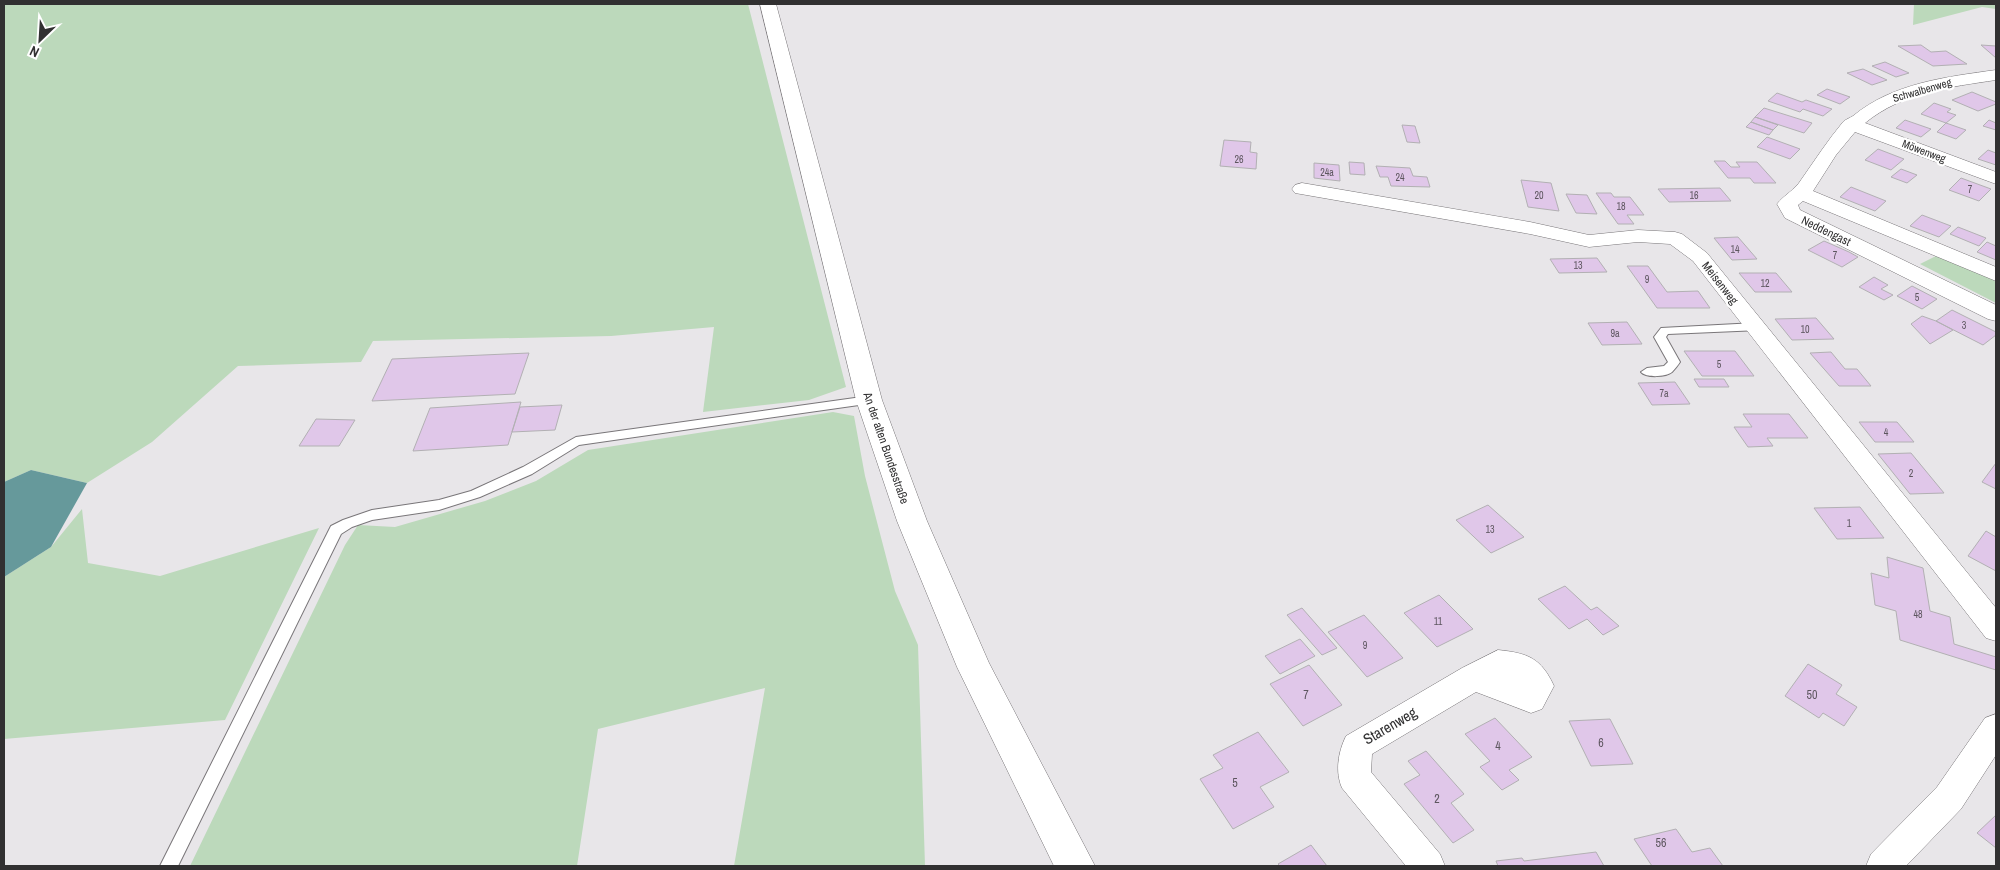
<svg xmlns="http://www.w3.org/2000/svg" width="2000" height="870" font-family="'Archivo Narrow',sans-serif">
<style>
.green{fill:#bcd9bb}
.water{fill:#66999b}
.building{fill:#e0c7e9;stroke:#b2b0b3}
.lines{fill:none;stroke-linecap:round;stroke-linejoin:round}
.service-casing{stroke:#797679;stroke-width:2}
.minor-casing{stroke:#797679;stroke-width:1}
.tertiary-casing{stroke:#797679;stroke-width:1}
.service{fill:#fff;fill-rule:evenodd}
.minor{fill:#fff;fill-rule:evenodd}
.tertiary{fill:#fff;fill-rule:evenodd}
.labels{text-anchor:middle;stroke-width:4.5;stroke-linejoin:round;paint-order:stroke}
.number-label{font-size:10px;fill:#5d565f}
.far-street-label{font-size:11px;fill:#313031;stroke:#fff}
.street-label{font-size:12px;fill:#313031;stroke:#fff}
.near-number-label{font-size:12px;fill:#5d565f}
.near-street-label{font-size:15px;fill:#313031;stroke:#fff}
</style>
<rect width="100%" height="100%" fill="#e8e6e9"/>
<path class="green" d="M4,4h744l98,383 -37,13 -106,12 11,-85 -103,9 -238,5 -12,21 -123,4 -86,76 -65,41 -56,-13 -27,12z
M1914,4h82v5l-14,-2 -69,18z
M1936,256l60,25v22l-76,-39z
M833,412l21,4 11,60 30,115 23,54 7,221h-191l31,-178 -167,41 -21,137h-387l155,-321 13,-20 37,2 90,-26 51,-20 52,-31z
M82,509l6,54 72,13 159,-48 -94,192 -221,19v-162l47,-30z"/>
<path class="water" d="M31,470l56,13 -36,64 -47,30v-95z"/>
<path class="building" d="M1921,45l10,7 15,-1 21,13 -34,2 -35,-20z
M1981,45l15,1v12z
M1885,62l24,11 -13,4 -24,-11z
M1863,69l24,11 -15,5 -25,-12z
M1827,89l23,8 -10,7 -23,-9z
M1972,92l24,10v2l-18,7 -26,-11z
M1777,93l25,9 4,-2 26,9 -9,7 -20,-7 -3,3 -32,-11z
M1934,103l17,6 -4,3 9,3 -10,8 -25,-9z
M1764,108l48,15 -8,10 -49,-16z
M1755,117l23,8 -5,5 -22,-8z
M1905,120l26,9 -10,8 -25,-9z
M1989,120l7,3v7l-13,-4z
M1751,122l22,8 -4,5 -23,-8z
M1946,123l20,7 -10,9 -19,-7z
M1402,125l13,1 5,17 -13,-1z
M1767,137l33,12 -10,10 -33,-12z
M1224,140l27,2 -1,10 7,1 -1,16 -36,-3z
M1878,149l26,10 -13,11 -26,-10z
M1988,150l8,3v12l-18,-6z
M1714,161h11l6,6h9l-4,-5h21l19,21h-22l-4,-5h-22z
M1349,162l15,1 1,12 -15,-1z
M1314,163l25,2 1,16 -26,-3z
M1376,166l34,2 3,8 14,1 3,10 -39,-1 -3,-9h-8z
M1901,169l16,6 -10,8 -16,-6z
M1961,178l30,11 -12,12 -30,-11z
M1521,180l30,3 8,28 -31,-4z
M1851,187l35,14 -11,10 -35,-14z
M1720,188l11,13 -62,1 -11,-13z
M1596,193h15l3,4h16l14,18h-17l7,9h-16z
M1566,194l21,1 10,19 -21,-1z
M1922,215l29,11 -12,11 -29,-11z
M1958,227l28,11 -7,8 -29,-12z
M1738,237l19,22 -25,1 -18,-22z
M1824,241l25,11 9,5 -16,10 -34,-17z
M1987,242l9,4v14l-19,-8z
M1597,258l10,14 -48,1 -9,-14z
M1627,266h21l19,26 31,-1 12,17h-53z
M1739,273h37l16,19h-37z
M1874,277l14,8 -7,4 12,6 -9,5 -25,-13z
M1912,286l25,13 -15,10 -25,-13z
M1952,310l44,22v3l-13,10 -47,-24z
M1922,316l14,5 17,9 -23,14 -19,-20z
M1816,318l18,21 -42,1 -17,-21z
M1627,322l15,22 -40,1 -14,-22z
M1684,351h51l19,25h-52z
M1831,352l14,17h12l14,17h-32l-29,-33z
M529,353l-14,41 -143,7 20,-42z
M1694,379h30l5,8h-30z
M1675,382l15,22 -38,1 -14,-22z
M521,402l-13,43 -95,6 17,-43z
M562,405l-7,25 -43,2 8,-25z
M1743,414h46l19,24h-41l6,8 -25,1 -14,-20h18z
M316,419l39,1 -16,26h-40z
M1859,422h38l17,20h-39z
M1911,453l33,40 -34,1 -32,-40z
M1996,463v26l-14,-7z
M1488,505l36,32 -33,16 -35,-33z
M1860,507l24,31 -47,1 -23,-31z
M1986,531l10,6v34l-28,-15z
M1887,557l36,11 7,43 20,6 4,27 42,13v13l-96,-30 -4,-29 -21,-6 -4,-32 18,5z
M1565,586l26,24 6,-3 22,19 -16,9 -16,-16 -18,10 -31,-30z
M1439,595l34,34 -36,18 -33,-34z
M1302,608l35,40 -15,7 -35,-40z
M1364,615l39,43 -36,19 -39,-45z
M1300,639l15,17 -35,18 -15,-18z
M1808,664l34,21 -6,9 21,13 -13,19 -21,-13 -4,5 -34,-22z
M1309,665l33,40 -39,21 -33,-42z
M1495,718l37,39 -23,13 10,10 -17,10 -22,-23 10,-6 -25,-27z
M1610,719l23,45 -42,2 -22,-45z
M1258,732l31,40 -29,15 14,20 -41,22 -33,-50 23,-11 -10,-13z
M1426,751l38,43 -13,9 23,27 -21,13 -49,-59 16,-9 -12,-14z
M1996,815v33l-19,-15z
M1676,829l16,23 18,-4 13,18h-71l-18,-27z
M1311,845l16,21h-47l-2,-2z
M1596,852l8,14h-106l-2,-5 26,-3 2,3z"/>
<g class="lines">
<g class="service-casing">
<path id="service" d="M1756,323l4,1 2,3 -2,3 -92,4 -2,3 14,25c-2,3 -5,7 -8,10 -6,5 -26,6 -31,0l6,-4 17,-2 4,-4 -14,-25 7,-9z
M869,396l6,4 -2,3 -294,42 -47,29 -52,23 -41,13 -67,10 -20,7 -11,7 -163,332h-18l171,-340 12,-6 29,-10 67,-10 32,-9 52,-24 53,-30z"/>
</g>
<g class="minor-casing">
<path id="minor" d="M1996,70v10c-46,7 -93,12 -131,43l131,49v12l-141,-52 -19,23 -23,36 183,76v14l-193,-80 -5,4 2,5 196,95v16l-8,-2 -203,-101 -8,-14c7,-9 18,-14 24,-24 14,-20 27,-40 42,-58 3,-3 7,-4 10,-6 40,-33 93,-39 143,-46z
M1302,183l228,39 59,13 49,-5 37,2 7,2 25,19 289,355v33l-10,-3 -293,-377 -23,-17 -32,-2 -49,5 -59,-13 -235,-41 -3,-4 3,-4z
M1498,650c30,3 43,8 56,36l-12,23 -11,4 -55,-21 -104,62 -1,18 69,82 5,12h-39l-64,-78c-7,-16 -4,-36 4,-52l116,-68z
M1996,714v41l-35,54 -55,57h-40l5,-12 66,-67 48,-69z"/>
</g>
<g class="tertiary-casing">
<path id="tertiary" d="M760,4h16l106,396 45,121 62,142 106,203h-41l-1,-2 -96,-197 -60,-146 -41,-121z"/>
</g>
<use href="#service" class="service"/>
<use href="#minor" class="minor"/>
<use href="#tertiary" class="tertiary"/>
</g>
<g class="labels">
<g class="number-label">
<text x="1239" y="163">26</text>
<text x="1327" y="176">24a</text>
<text x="1400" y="181">24</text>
<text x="1970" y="193">7</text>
<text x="1539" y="199">20</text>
<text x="1694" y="199">16</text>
<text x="1621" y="210">18</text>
<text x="1735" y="253">14</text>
<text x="1835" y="259">7</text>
<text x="1578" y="269">13</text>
<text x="1647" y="283">9</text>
<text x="1765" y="287">12</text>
<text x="1917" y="301">5</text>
<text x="1964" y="329">3</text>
<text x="1805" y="333">10</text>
<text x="1615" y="337">9a</text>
<text x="1719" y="368">5</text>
<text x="1664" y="397">7a</text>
<text x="1886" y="436">4</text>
<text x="1911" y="477">2</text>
<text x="1849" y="527">1</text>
<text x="1490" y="533">13</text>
<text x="1918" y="618">48</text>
<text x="1438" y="625">11</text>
<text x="1365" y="649">9</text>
</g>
<g class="far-street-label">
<text transform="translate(1922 90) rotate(-16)" y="4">Schwalbenweg</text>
<text transform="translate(1924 151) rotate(21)" y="4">Möwenweg</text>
</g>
<g class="street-label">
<text transform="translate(1826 231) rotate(26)" y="4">Neddengast</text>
<text transform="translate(1720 283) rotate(52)" y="4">Meisenweg</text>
<text transform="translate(886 448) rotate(71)" y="4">An der alten Bundesstraße</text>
</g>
<g class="near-number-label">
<text x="1306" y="699">7</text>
<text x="1812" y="699">50</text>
<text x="1601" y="747">6</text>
<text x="1498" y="750">4</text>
<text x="1235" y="787">5</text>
<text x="1437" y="803">2</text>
<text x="1661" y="847">56</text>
</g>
<g class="near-street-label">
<text transform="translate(1390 726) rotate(-30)" y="5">Starenweg</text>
</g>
</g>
<rect width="2000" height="870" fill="none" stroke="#313031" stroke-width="10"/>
<g transform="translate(40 40) rotate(205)" stroke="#ffffff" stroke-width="4" paint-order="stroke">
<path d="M0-4L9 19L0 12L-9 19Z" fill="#313031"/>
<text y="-8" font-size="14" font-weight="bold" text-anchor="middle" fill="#313031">N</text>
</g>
</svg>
